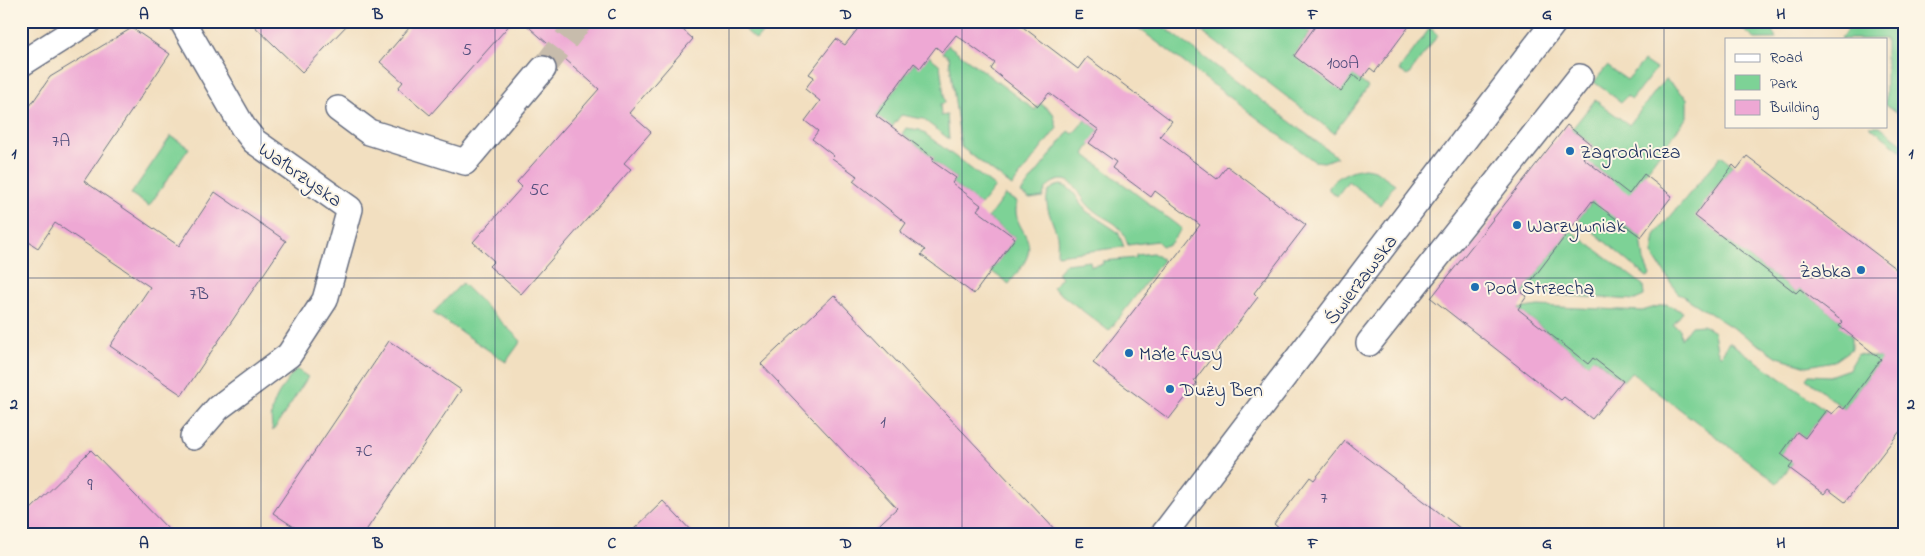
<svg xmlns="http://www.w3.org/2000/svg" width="1925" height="556" font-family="'Indie Flower',sans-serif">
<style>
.green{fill:#7dd296;stroke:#4c807a}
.building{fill:#eea8d4}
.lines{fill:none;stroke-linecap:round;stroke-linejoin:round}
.street-tunnel{stroke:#c7bcac;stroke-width:25;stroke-dasharray:25 12;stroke-linecap:butt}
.street-casing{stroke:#666d80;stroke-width:28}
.street{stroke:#fff;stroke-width:25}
.grid{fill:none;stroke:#1b2f5e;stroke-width:1;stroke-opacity:0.55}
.poi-dot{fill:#1f6fb2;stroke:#fcf5e5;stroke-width:2}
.labels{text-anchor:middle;stroke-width:4;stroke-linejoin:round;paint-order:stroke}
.number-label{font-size:18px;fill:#504d7c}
.poi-label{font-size:20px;fill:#1b2f5e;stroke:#fcf5e5;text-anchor:start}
.street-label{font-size:20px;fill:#1b2f5e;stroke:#fcf5e5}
.neatline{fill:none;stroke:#1b2f5e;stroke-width:2}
.grid-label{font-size:16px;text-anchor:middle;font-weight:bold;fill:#1b2f5e}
</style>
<rect width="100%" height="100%" fill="#fcf5e5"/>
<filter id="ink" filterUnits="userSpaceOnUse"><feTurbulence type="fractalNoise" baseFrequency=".02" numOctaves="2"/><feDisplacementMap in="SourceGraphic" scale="10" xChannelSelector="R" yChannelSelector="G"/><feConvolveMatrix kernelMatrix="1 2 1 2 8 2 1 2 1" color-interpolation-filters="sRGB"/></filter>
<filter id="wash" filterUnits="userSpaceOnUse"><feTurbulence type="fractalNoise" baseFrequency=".0096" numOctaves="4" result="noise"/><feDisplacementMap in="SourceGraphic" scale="20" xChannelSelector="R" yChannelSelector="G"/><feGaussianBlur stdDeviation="1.12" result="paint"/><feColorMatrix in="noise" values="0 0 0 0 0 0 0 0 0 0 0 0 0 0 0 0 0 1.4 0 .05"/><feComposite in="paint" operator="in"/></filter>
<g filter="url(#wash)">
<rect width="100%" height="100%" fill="#f2dfc0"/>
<path class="green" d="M736,21h36l-16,19z
M1129,21h27l181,136 -13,5 -10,-1z
M1188,21h131l-7,10 -7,-4 -1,2 6,4 -16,23 59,19 15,12 -34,46z
M1732,21h33l4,3 7,15h-21z
M1853,21h51v97l-18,-14v-65h-44l-1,-1z
M1430,28l8,7 -30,41 -9,-6z
M948,45l87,65 5,-7 13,10 4,15 -45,58 -51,-39 -12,-90 -7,-5z
M929,56l11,9 5,38 -5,1 1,12 6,-1 2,24 -26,-20 -22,-4 -9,12 -16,-12 38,-52 6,4z
M1644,61l12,8 -24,30 -5,-3 -6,6 -27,-20 13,-16 20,14z
M1665,79l22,19v19l-74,99 28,21 3,24 6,14 -3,2 -69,-58 32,-40 -15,-12 -14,-5 12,-17 -21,-16 23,-29 34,25z
M1085,120l14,10 -15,24 98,75 -13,16 -7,1 -5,-5 -29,4c-9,-27 -19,-21 -37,-37 -12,-10 -16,-35 -37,-26 -7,3 -10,9 -11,15l-13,2 -9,-6 48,-62 4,3z
M1869,126h11l24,19v8z
M906,128l14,2 75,57 -14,18 -29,-22 4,-5 -24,-17 2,-3 -32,-24z
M171,136l18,12 -40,58 -18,-12z
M1721,156l12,9 -26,35 -8,19 97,74 4,-4 43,33 -3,4 11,9v14l-17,12 -27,5 -29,-9 -101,-65 -25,-38 3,-19z
M1365,168l10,2 20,14 -15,21 -32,-24 -11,15 -8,-6v-3c7,-10 22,-18 36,-19z
M1061,185l6,2 6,5 13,19 32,21 6,15 -67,8c0,-7 1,-14 0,-20 -4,-15 -23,-46 4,-50z
M1005,195l12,7c-6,24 16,31 11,52 -3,11 -13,21 -19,30l-18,-13 24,-33 -27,-20z
M1570,230l73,55 1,11 -9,4 -113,-7z
M1153,253l10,7 -54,71 -56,-43 9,-11 -5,-4 8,-9 25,-3 1,5 12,-2v-3l33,-3v-3z
M462,283l59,58 -15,21 -73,-49z
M1666,304l17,8 -10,13 7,4 1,10 10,-13 12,-1 11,7 3,18 4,6 8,-14 97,68 -21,28 -8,-6 -16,22 12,9 -16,20 -146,-111 -8,9 -29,-23 -6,6 -70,-55 20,-3 104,5z
M1858,354l24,4 -38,51 -38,-30 3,-4 20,1 20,-7z
M296,369l12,8 -35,54c-7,-25 9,-43 23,-62z"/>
<g id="blocks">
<path class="building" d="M249,21h102l-49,51z
M415,21h98l-83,94 -32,-27 5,-6 -23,-20z
M522,21h151l20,18 -64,74 22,19 -27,31 7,6 -110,125 -32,-28 5,-5 -21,-19 49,-55 -5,-5 82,-93z
M864,21h151l63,48 9,-12 85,64 -12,15 57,43 10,-13 79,59 -52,68 4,4 -64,84 3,2 -28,36 -76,-56 107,-138 -45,-34 -4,6 -39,-29 4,-6 -27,-19 10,-13 -50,-37 -11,13 -47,-37 4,-6 -39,-28 -14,17 -6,-5 -16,21 -6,-5 -38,52 58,43 -2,3 24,17 -4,5 29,22 -4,5 38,28 -41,56 -53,-39 4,-5 -25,-18 6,-9 -53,-42 4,-5 -25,-18 2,-2 -22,-17 6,-8 -13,-10 15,-20 -15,-12 9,-12 -5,-3 27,-35 9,6z
M1319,21h94l-38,51 -5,-4 -10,13 -7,-6 -12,16 -47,-35z
M132,28l38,26 -86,127 95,65 36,-54 71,49 -104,154 -72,-49 40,-59 -95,-64 -17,25 -17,-11v-118l29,-42z
M1567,125l26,21 -10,12 46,36 15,-20 28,22 -31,41 -49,-36 -70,92 5,3 -9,13 70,55 5,-6 30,23 -31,38 -28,-22 -3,3 -130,-102z
M1747,156l157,119v151l-59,76 -17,-13 -4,5 -35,-26 4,-5 -12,-9 16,-22 8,6 21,-28 6,4 7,-8 5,3 37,-50 -42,-33 4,-4 -43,-33 -4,4 -101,-77 38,-51 4,4z
M834,295l226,240h-192l29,-27 -136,-144z
M389,341l72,49 -98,145h-57l-33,-22z
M1345,441l14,11 110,83h-182l-13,-11 36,-47 4,3z
M91,450l83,85h-153v-16z
M663,501l32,34h-67z"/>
</g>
</g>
<g filter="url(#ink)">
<use href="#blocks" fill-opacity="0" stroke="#666d80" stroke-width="1"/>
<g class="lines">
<path class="street-tunnel" d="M543,69l37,-48"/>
<g class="street-casing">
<path id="street" d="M182,21l61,106 11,14 96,68 -25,91 -36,55 -71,53 -25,29
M21,64l68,-43
M338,109l31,23 96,30 78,-93
M1369,343l211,-266
M1163,535l392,-514"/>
</g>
<use href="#street" class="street"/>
</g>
</g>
<path class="grid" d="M261,21v514M495,21v514M729,21v514M962,21v514M1196,21v514M1430,21v514M1664,21v514M21,278h1883"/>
<g class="poi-dot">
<circle cx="1570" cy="151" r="5"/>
<circle cx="1517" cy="225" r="5"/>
<circle cx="1861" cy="270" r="5"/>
<circle cx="1475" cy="287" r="5"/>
<circle cx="1129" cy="353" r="5"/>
<circle cx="1170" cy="389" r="5"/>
</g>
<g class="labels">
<g class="number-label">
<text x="467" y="55">5</text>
<text x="1343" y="68">100A</text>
<text x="61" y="146">7A</text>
<text x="539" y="195">5C</text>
<text x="199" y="299">7B</text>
<text x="883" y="427">1</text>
<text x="364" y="456">7C</text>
<text x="90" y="490">9</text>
<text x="1324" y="503">7</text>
</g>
<g class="poi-label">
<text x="1580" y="158">Zagrodnicza</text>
<text x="1527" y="232">Warzywniak</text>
<text x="1851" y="277" text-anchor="end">Żabka</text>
<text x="1485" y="294">Pod Strzechą</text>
<text x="1139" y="360">Małe fusy</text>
<text x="1180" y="396">Duży Ben</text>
</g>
<g class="street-label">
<text transform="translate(301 174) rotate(35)" y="7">Wałbrzyska</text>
<text transform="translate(1360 279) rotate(-53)" y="7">Świerzawska</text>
</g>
</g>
<rect width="1925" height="556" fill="none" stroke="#fcf5e5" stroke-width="55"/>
<rect x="1725" y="38" width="162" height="90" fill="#fcf5e5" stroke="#a2a6af"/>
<rect x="1735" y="54" width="25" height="8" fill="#ffffff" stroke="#a2a6af"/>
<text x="1770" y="62" font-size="15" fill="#1b2f5e">Road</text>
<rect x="1735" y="75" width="25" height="15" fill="#7dd296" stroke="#a2a6af"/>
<text x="1770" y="88" font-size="15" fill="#1b2f5e">Park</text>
<rect x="1735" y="100" width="25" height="15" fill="#eea8d4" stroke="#a2a6af"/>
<text x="1770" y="112" font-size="15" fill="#1b2f5e">Building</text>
<rect x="28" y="28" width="1870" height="500" class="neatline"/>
<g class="grid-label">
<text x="144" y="19">A</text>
<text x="378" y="19">B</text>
<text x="612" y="19">C</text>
<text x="846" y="19">D</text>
<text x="1079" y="19">E</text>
<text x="1313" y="19">F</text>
<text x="1547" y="19">G</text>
<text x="1781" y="19">H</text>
<text x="14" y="158">1</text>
<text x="1911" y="158">1</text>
<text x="14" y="409">2</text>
<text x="1911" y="409">2</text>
<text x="144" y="548">A</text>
<text x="378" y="548">B</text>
<text x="612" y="548">C</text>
<text x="846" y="548">D</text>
<text x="1079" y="548">E</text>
<text x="1313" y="548">F</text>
<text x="1547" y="548">G</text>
<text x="1781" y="548">H</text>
</g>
</svg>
